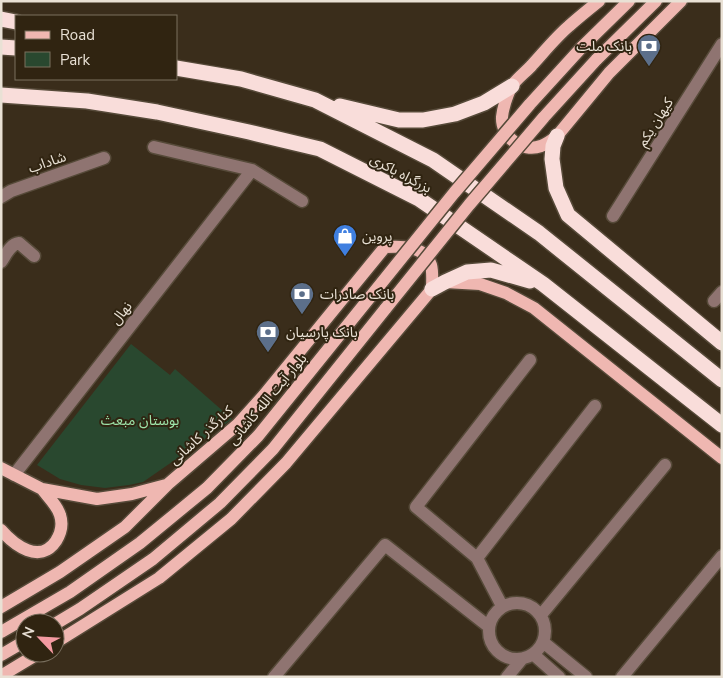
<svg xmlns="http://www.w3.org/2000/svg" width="723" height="678" font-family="'Nunito Sans','Noto Sans Arabic',sans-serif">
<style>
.green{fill:#29482f}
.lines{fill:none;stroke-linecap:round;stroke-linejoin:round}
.minor-casing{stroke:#564a39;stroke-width:15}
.major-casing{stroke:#564a39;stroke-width:15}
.highway-casing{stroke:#564a39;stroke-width:18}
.minor{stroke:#8f7471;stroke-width:12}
.major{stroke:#efb7b1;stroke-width:12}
.highway{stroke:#f9ddda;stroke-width:15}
.major-bridge-casing{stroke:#564a39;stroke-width:15;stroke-linecap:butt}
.major-bridge{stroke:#efb7b1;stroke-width:12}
.labels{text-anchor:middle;stroke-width:4;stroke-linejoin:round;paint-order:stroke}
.poi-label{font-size:14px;fill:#e9e1d5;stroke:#302411;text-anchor:start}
.street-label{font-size:14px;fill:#e9e1d5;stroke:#302411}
.park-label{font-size:14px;fill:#9de3a9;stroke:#302411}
</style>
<rect width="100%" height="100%" fill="#3a2d1b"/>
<path class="green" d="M131,344l39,31 5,-6 57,50 -37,27 -52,36 -14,3 -24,3 -24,-3 -21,-6 -23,-14z"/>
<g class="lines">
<g class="minor-casing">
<path id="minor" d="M154,147l98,23 50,31
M1,197l10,-6 93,-33
M613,216l109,-172
M1,262c5,-7 9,-18 18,-19l15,13
M714,301l8,-9
M14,475l238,-305
M477,558l118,-152
M489 631a28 28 0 1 1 56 0a28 28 0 1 1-56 0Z
M502,606l-25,-48 -61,-51 114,-147
M541,615l124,-150
M543,642l43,35
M533,654l26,23
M274,677l111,-132 103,81
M507,677l15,-18
M622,677l100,-121"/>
</g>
<g class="major-casing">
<path id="major" d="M599,1c-10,8 -20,16 -30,25 -13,11 -25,26 -37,39 -6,7 -16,14 -21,22 -4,9 -8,21 -9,30 -1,20 20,36 39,29 6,-2 11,-6 16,-10l52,-63 72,-72
M582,47l47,-46
M596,60l60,-59
M445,282l35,2 26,9 28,15 188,150
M1,468l41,21 55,10 35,-5 34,-9
M1,530c13,15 39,35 55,11 5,-8 7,-17 4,-26 -3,-10 -12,-18 -18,-26
M1,607l59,-35 65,-45 43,-43 70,-60 26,-29 121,-148c16,-1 40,-2 46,18 2,7 1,17 1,24l-146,174 -55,56 -72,59 -104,65
M55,624l25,-15 73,-50 67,-56 53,-54 113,-141
M1,632l69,-40 70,-49 67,-55 51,-52 113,-140
M1,655l24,-14
M1,676l38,-23"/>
</g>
<g class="highway-casing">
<path id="highway" d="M1,19l15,3
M1,47l15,1
M176,68l65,11 74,21 118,60 106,73 183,147
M1,95l86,6 70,11 92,20 71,17 99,50 124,85 179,141
M340,106l59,14h24l32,-6 29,-11 28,-17
M557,136l-4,10 -1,13 4,29 12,27 154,128
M432,289l13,-7 22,-10 24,-2 39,11"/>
</g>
<use href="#minor" class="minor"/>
<use href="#major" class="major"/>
<use href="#highway" class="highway"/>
<g class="major-bridge-casing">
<path id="major-bridge" d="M371,296l83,-103 76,-89 52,-57
M386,308l83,-103 75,-88 52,-57"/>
</g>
<use href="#major-bridge" class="major-bridge"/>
</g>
<defs>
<g id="bank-pin" transform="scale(1.25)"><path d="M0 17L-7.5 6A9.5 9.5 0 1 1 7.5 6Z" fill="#5c6f8a" stroke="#302411"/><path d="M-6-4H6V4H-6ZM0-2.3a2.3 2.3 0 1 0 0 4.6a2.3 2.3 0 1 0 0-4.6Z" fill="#fff"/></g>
<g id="shop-pin" transform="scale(1.25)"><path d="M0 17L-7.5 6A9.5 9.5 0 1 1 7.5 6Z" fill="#3f7fe0" stroke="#302411"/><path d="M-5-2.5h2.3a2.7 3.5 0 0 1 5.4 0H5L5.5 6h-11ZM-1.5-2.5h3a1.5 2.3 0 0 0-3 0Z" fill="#fff"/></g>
</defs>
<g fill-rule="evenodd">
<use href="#bank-pin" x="649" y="46"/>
<use href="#shop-pin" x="345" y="236"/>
<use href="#bank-pin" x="302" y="294"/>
<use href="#bank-pin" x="268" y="332"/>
</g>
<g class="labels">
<g class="poi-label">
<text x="632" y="51" text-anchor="end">بانک ملت</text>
<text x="362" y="241">پروین</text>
<text x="320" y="299">بانک صادرات</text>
<text x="286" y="337">بانک پارسیان</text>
</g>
<g class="street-label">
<text transform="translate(655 122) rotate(-58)" y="5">کیهان یکم</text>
<text transform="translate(47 162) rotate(-19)" y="5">شاداب</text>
<text transform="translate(401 173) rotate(28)" y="5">بزرگراه باکری</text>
<text transform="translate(121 313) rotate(-52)" y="5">نهال</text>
<text transform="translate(267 399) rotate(-50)" y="5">بلوار آیت الله کاشانی</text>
<text transform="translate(201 435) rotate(-42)" y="5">کنارگذر کاشانی</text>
</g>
<g class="park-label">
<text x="140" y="425">بوستان مبعث</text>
</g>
</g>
<rect width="723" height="678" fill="none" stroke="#e9e1d5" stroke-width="5"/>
<rect x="15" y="15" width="162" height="65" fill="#302411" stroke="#7a705f"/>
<rect x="25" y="31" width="25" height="8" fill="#efb7b1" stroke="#7a705f"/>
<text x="60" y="40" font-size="15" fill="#e9e1d5">Road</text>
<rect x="25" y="52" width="25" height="15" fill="#29482f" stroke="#7a705f"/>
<text x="60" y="65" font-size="15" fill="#e9e1d5">Park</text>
<g transform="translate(40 638) rotate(295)"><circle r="24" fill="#302411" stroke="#7a705f"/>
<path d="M0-4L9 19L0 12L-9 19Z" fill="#f49aa1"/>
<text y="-8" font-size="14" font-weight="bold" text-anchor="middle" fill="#e9e1d5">N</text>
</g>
</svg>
